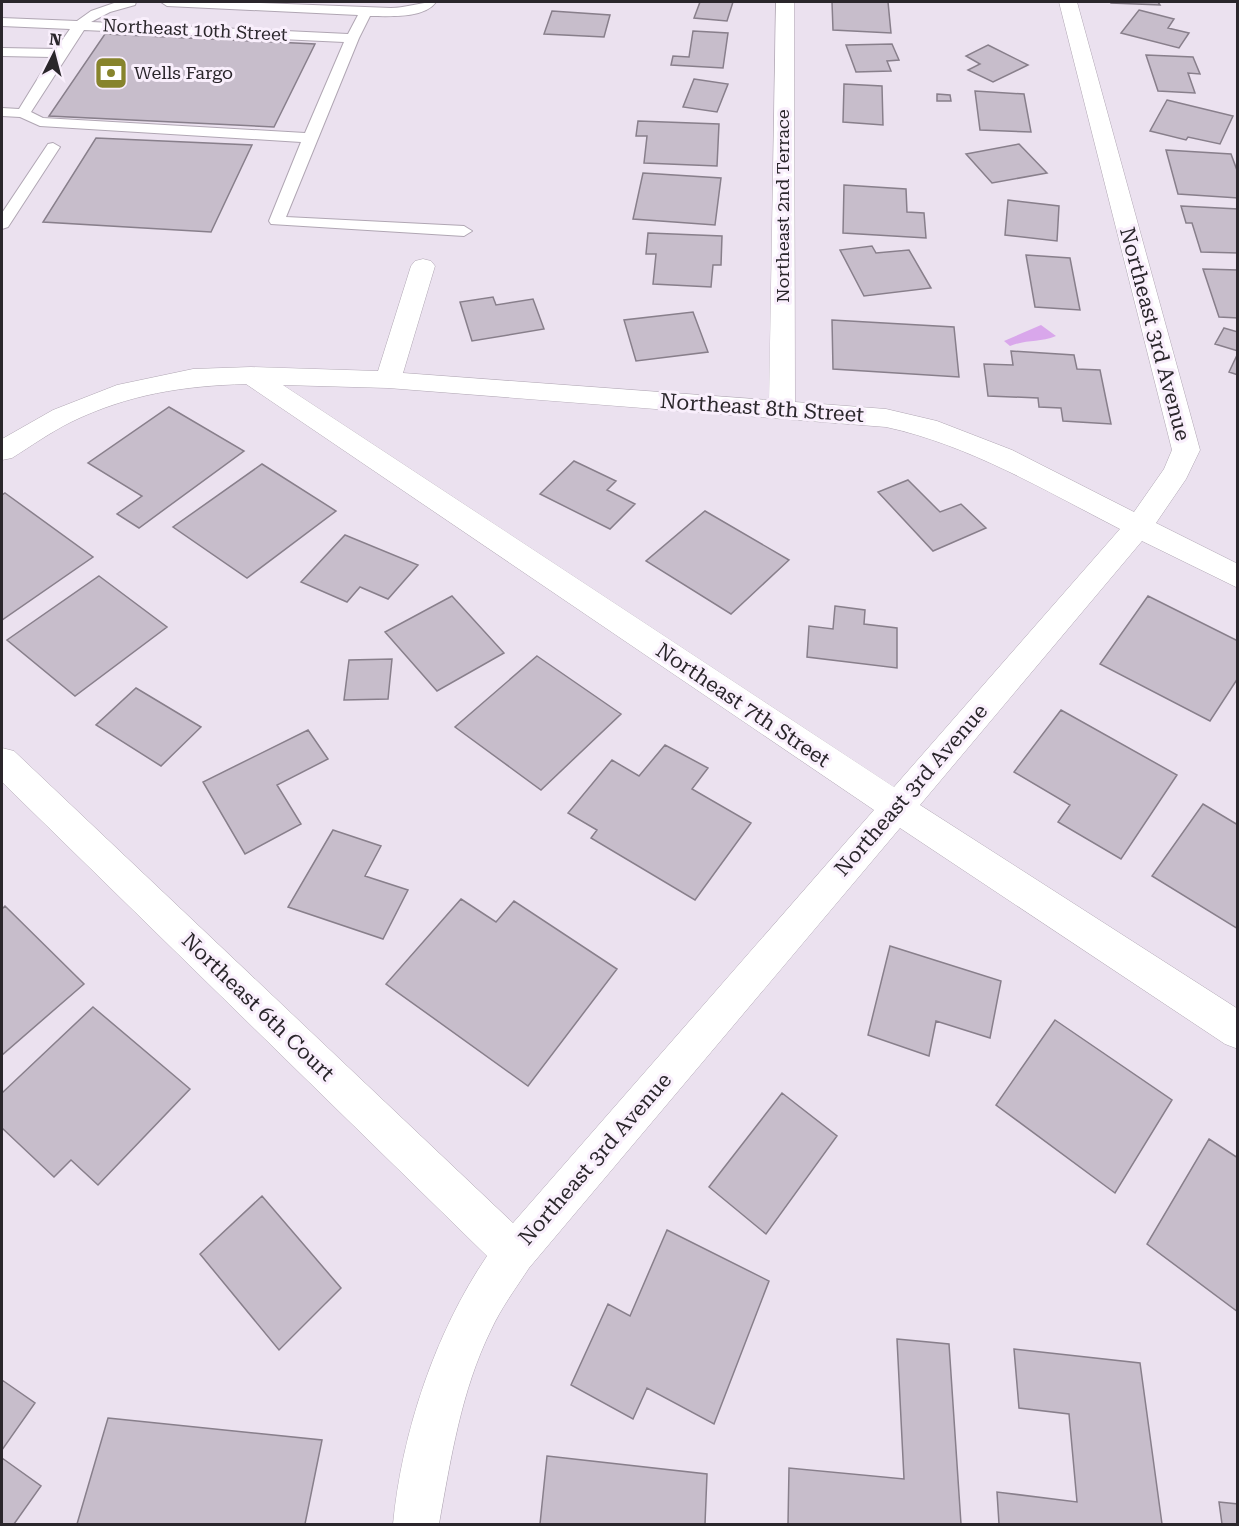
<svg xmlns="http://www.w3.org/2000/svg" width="1239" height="1526" font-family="'Roboto Serif',serif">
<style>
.water{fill:#d9a7eb}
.building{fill:#c7bdcb;stroke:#887f8b;stroke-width:1.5}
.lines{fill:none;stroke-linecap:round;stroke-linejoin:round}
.service-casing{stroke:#b0a6b3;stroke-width:2}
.minor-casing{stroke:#b0a6b3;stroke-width:1}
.service{fill:#fff;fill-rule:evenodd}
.minor{fill:#fff;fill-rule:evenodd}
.labels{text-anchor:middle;stroke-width:6;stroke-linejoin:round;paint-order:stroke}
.far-street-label{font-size:18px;fill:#2a262b;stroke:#f9effc}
.far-poi-label{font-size:18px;fill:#2a262b;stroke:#f9effc;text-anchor:start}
.street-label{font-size:21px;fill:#2a262b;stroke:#f9effc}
</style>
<rect width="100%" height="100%" fill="#ebe1ef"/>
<path class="water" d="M1041,325l15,11c-17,7 -29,3 -46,10l-6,-5z"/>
<path class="building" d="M700,2h33l-6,19 -33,-3z
M832,2h56l3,31 -58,-3z
M1111,2h47l2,3 -49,-2z
M1139,10l35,9 -6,9 21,5 -10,15 -58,-15z
M552,11l58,4 -6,22 -60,-3z
M693,31l35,2 -5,35 -52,-3 2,-9 16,1z
M105,34l210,10 -41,83 -225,-11z
M892,44l7,16 -12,1 4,10 -35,1 -10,-27z
M988,45l40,20 -35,17 -25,-12 12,-6 -14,-8z
M1146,55l47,2 7,17 -12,-1 7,20 -37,-2z
M694,79l34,5 -11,28 -34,-5z
M844,84l38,2 1,39 -40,-3z
M975,91l49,3 7,38 -51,-2z
M937,94l13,1 1,6h-14z
M1167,100l66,16 -13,28 -32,-7 -2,3 -36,-9z
M638,121l81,3 -2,42 -73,-3 3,-27h-11z
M96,138l156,7 -41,87 -168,-10z
M1019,144l28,29 -55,10 -26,-29z
M1166,150l65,4 7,19v25l-60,-4z
M643,173l78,5 -6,47 -82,-6z
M844,185l62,4 1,23 17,1 2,25 -83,-5z
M1008,200l51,6 -2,35 -52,-6z
M1181,206l57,3v44l-37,-1 -9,-29h-6z
M648,233l74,3 -1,29h-8l-2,22 -58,-3 3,-30h-10z
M872,246l4,7 33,-3 22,38 -67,8 -24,-46z
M1026,255l44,3 10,52 -45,-3z
M1203,269l35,1v48l-19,-1z
M493,297l3,8 37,-6 11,30 -72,12 -12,-39z
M693,312l15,40 -72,9 -12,-41z
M832,320l122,7 5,50 -126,-8z
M1224,328l14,4v19l-23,-7z
M1011,351l63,4 3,14 23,1 11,54 -48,-3 -2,-13 -22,-1 -1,-9 -50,-2 -4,-32 29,1z
M1238,353v22l-9,-3z
M169,407l75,44 -105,77 -22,-14 25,-18 -54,-33z
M574,461l42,20 -9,9 28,14 -25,25 -70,-35z
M262,464l74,47 -89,67 -74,-51z
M908,480l32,32 21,-8 25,24 -53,23 -55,-59z
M5,493l88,64 -91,63v-125z
M705,511l84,49 -58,54 -85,-53z
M345,535l73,30 -30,34 -28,-12 -13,15 -46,-20z
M99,576l68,51 -92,69 -68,-56z
M452,596l52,57 -67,38 -52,-59z
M1148,596l90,45v37l-28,43 -110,-57z
M835,606l30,4 -1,14 33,4v40l-90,-11 2,-31 24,3z
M537,656l84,58 -80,76 -86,-63z
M392,659l-4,40 -44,1 5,-40z
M136,688l65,39 -40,39 -65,-41z
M1061,710l116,65 -56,84 -63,-37 12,-17 -56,-33z
M308,730l20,29 -51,26 24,39 -56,30 -42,-72z
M665,745l43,23 -16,21 59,34 -56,77 -104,-62 6,-8 -29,-17 44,-53 27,16z
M1203,804l35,21v104l-86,-53z
M333,830l48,16 -16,30 43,14 -25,49 -95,-32z
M461,899l35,23 18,-21 103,68 -89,117 -142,-102z
M5,906l79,78 -82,71v-146z
M890,946l111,35 -11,57 -54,-17 -7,35 -61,-21z
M93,1007l97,82 -92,96 -27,-25 -17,17 -52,-49v-35z
M1055,1020l117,80 -57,93 -119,-88z
M782,1093l55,43 -71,98 -57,-47z
M1209,1139l29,19v154l-91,-68z
M262,1196l79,92 -62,62 -79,-96z
M667,1230l102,51 -55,143 -67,-36 -14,31 -62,-34 37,-81 22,12z
M897,1339l52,5 12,180h-173l1,-56 115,11z
M1014,1349l126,14 22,161h-163l-2,-32 80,10 -8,-88 -50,-6z
M2,1380l33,23 -33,47z
M108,1418l214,22 -17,84h-228z
M547,1456l160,18 -2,50h-165z
M2,1458l39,28 -27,38h-12z
M1219,1502l19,2v20h-16z"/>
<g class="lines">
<g class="service-casing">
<path id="service" d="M117,2h19l-1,3 -25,7 -19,10 257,12 10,-19 -191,-9 -6,-4h73l157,6c16,0 29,-6 45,-6 -12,17 -47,14 -66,14l-11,22 -73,179 178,9 8,5 -8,5 -193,-12 -2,-3 32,-79 -261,-16 -20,-9 -18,-1v-8l17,1 32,-52 -49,-1v-8l54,1 14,-20 -68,-3v-8l75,3 14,-10zM84,30l260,12 -39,91 -262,-15 -12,-6z
M53,143l7,4 -52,80 -6,2v-16l46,-69z"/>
</g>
<g class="minor-casing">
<path id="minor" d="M776,2h18l1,400 91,7 51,12 75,29 122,62 30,-43 8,-19 -113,-448h18l123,448 -14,29 -30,44 82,41v24l-96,-47 -222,264 318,204v40l-13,-5 -325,-216 -371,440c-13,20 -28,40 -38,62 -30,61 -40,128 -52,194h-46c9,-92 42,-191 94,-268l-485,-474v-34l12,3 499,472 361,-413 -628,-426c-63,2 -117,10 -175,38 -20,10 -40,24 -59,36l-10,2v-21l51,-29 64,-25 76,-16 58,-2 127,4 33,-105 4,-5 8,-2 8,2 4,5 -32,107 366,27zM283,385l105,3 498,39c83,18 158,63 234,102l-226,258z"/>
</g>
<use href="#service" class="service"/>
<use href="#minor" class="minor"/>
</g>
<defs>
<g id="bank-square" transform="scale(1.725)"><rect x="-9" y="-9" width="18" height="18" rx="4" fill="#87842c" stroke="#f9effc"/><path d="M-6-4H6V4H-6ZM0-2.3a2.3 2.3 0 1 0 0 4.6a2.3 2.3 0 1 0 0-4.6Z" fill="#fff"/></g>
</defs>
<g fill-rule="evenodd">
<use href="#bank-square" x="111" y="73"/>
</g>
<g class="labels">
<g class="far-street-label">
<text transform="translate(195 30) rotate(3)" y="6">Northeast 10th Street</text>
<text transform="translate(783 206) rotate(-90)" y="6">Northeast 2nd Terrace</text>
</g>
<g class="far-poi-label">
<text x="134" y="79">Wells Fargo</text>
</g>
<g class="street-label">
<text transform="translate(1155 334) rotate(75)" y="7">Northeast 3rd Avenue</text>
<text transform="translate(762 408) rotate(4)" y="7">Northeast 8th Street</text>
<text transform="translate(743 705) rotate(34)" y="7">Northeast 7th Street</text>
<text transform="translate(911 790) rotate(-49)" y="7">Northeast 3rd Avenue</text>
<text transform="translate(258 1007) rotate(44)" y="7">Northeast 6th Court</text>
<text transform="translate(595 1159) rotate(-49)" y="7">Northeast 3rd Avenue</text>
</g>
</g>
<rect width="1239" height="1526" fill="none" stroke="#2a262b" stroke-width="6"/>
<g transform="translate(54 54) rotate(6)" stroke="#f9effc" stroke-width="4.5" paint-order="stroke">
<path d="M0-4.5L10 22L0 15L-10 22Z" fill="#2a262b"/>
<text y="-9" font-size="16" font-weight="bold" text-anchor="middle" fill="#2a262b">N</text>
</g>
</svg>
